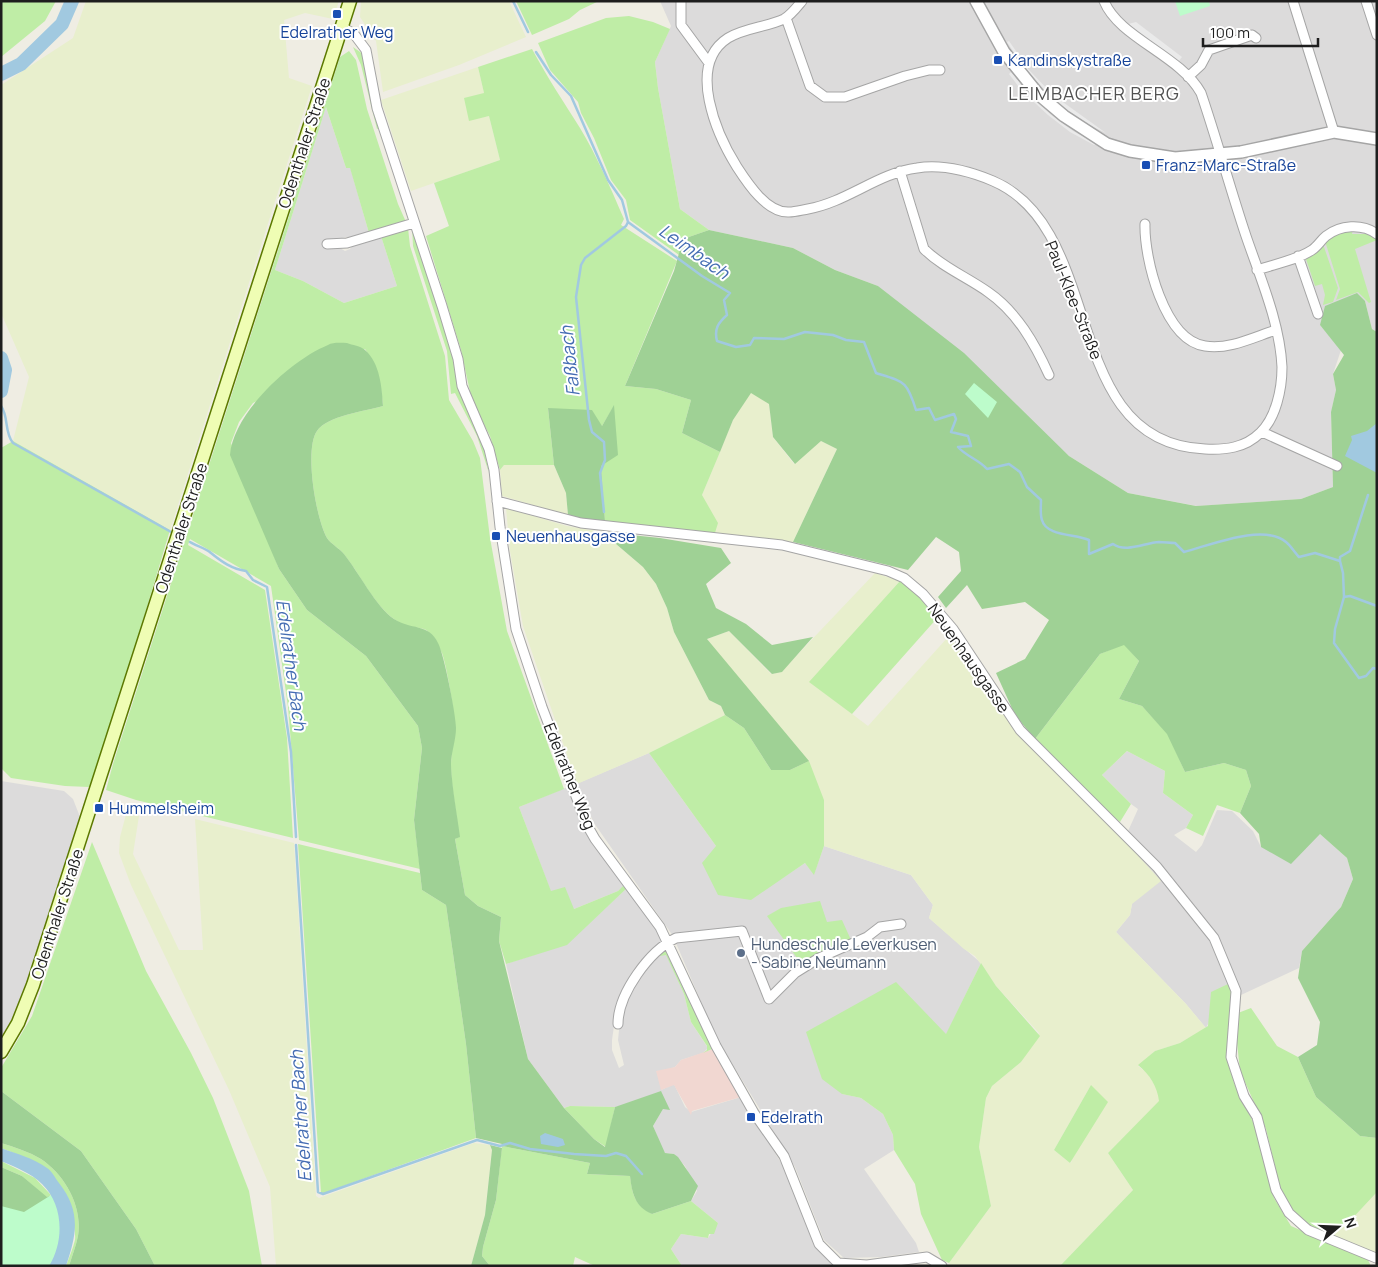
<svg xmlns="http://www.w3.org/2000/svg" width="1378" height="1267" font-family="Manrope,sans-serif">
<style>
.residential{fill:#dcdbdb}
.commercial{fill:#f1d7d1}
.farmland{fill:#e8efcd;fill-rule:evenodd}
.grass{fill:#bfeda6}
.forest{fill:#9fd195}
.park{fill:#bdfccb}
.parking{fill:#eaeaea}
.water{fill:#a1c9e0}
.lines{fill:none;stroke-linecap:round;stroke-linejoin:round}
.stream{stroke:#a1c9e0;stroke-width:2.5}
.river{stroke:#a1c9e0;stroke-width:14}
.minor-casing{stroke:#a5a5a5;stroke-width:11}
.tertiary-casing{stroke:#a5a5a5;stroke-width:14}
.secondary-casing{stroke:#5c7900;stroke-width:15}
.minor{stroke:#fff;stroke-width:9}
.tertiary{stroke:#fff;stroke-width:11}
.secondary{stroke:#effdb4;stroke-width:12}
.transit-dot{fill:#1a4fb4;stroke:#fff;stroke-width:2}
.service-dot{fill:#5c6f8a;stroke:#fff;stroke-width:2}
.labels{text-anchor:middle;stroke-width:4;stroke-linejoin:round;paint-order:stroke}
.transit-label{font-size:16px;fill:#164399;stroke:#fff;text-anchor:start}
.street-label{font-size:16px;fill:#1e1e1e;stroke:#fff}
.service-label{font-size:16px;fill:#4e5e75;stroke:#fff;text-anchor:start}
.neighbourhood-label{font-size:18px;letter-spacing:1px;fill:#515151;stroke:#fff}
.water-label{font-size:18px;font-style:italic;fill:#456db3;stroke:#fff}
</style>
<rect width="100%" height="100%" fill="#efede3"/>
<path class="residential" d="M660,1h717v331l-5,-3 -7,-28 -45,24 21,25 -8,24 3,16 -5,23 2,74 -32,12 -104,7 -69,-13 -59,-37 -191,-170 -43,-16 -42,-22 -84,-18 -29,-21 -22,-121 -3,-26 16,-36z
M326,107l20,61 4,-1 19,66 -18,6 -4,-2 -9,2 2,9 5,3 5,-2 3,-4 28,-9 16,50 -53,17 -41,-22 -28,-11z
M1127,751l38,20 -2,22 30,22 -7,13 -12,7 22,17 6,-7 15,-35 15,1 21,20 8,16 59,-13 27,24 6,21 -12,28 -39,44 -3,17 -58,27 -13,-11 -22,44 -20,-24 -70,-72 14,-17 2,-11 -8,-64 14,-31 -7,-5 -29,-29z
M649,753l67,93 65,33 24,-16 9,11 10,-28 87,29 22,30 -4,13 52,45 -35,72 -104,59 19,4 22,16 10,21 1,15 -30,19 52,74 3,9 -37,5 -38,1 -20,-18 -29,-73 -79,-130 -43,-101 -79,-113 -18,-39z
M1,781l63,10 9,8 7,18 -62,194 -17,32z
M570,786l22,58 33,41 -7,6 -44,18 -23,-17 -32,-85z
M627,888l26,34 10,19 -40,50 -6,14 -5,35v10l7,18 5,-3 -6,-25 3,-29 21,-39 17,-17 7,-1 18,40 7,28 17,26 -5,5 -22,7 -6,7 -8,3 -6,20 13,-6 11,23 6,5 50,-15 42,69 34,82 25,18h-160l-11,-17 10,-15 27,4 10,-15 -27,-22 6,-10 -12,-25 -11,-12 -9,-1 -3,-4 -9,-23 10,-17 7,1 -46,-5 -9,2 -45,-1 -6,2 -36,-49 -22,-95 61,-20z"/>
<path class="commercial" d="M713,1049l28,48 -49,14 -1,4 -17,-30 -13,5 -5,-19 19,-4 6,-7z"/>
<path class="farmland" d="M86,1h253l-6,18 -28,-6 -21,7 5,58 23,8 -142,444 -157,-89 16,-64 -28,-64v-228l72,-47z
M361,1h148l17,36 -67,28 -76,27 -7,-51 -16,-24z
M478,67l6,26 -15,27 20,-4 11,44 -89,31 -30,-91z
M751,392l18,12 4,33 21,27 27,-23 16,8 -44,93 -79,-6 -12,-41 31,-75z
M504,465h50l12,28 2,22 -66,-19 -2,-26z
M506,508l61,18 35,6 41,35 13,17 11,24 7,24 35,68 12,6 4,9 -76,38 -72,31 -54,-158 -13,-75z
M875,573l25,8 -90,101 58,44 80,-89 15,14 27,46 26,33 108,110 37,41 -29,23 -2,11 -14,17 70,72 20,24 -26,15 -25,8 -17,15 9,7 11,17 2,11 -52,52 25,37 -73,76h-109l-2,-3 42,-57 -12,-59 7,-49 6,-12 29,-24 18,-29 -43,-47 -21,-30 -11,-7 -35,-31 4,-13 -22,-30 -87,-29v-46l-117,-161 22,-8 42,43 10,-2zM1091,1085l-20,78h-1l-16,-13z
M128,807l11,9 -6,38 46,96h24l-8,-131 99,24 22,353 3,2 155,-55 16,2 2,5 -7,65 -14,51h-195l-6,-79 -41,-97 -98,-205 -12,-32 1,-16z
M1377,1192v60l-2,2 -42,-19 16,-13z"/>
<path class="grass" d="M1,1h55l-11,20 -44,36z
M516,1h83l-19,9 -11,9 -37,16z
M629,16l24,6 17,7 -15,33 3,26 22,121 29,21 -26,9 -4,16 -49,-35 -4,-20 -15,-20 -17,-42 -13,-25 -3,-11 -28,-32 -12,-27 68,-25z
M353,47l10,7 17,74 -3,1 -16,-64z
M532,49c15,28 31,52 48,79 17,28 31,61 44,91l-3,6 56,36 -52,125 31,3 35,11 -9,33 38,19 -18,43 16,28 -4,13 -109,-15 -4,-55 13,-60 -12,20 -54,-18 6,57h-50l-4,5 -10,-34 -18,-35 -11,-51 -35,-114 23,-10 -15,-43 66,-23 -11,-44 -20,5 -5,-23 20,-5 -6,-26z
M349,51l7,9 11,49 31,95 8,18 -37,11 -19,-65h-4l-20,-61 -51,163 28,11 41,22 53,-17 -16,-50 27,-8 2,18 35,110 4,44 24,41 7,17 10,80 17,93 57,158 -45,18 32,84 14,-4 9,22 44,-18 5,-5 3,3 -59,56 -61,19 -7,-23 2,-24 -23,-11 -13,-11 -10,-56 4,-2c-2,-24 -8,-48 -8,-72 0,-14 3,-27 3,-41 1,-12 -8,-60 -12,-71 -17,-39 -24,-16 -48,-34 -20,-14 -35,-47 -51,-66 -4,-5 -12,-9 -16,-15 -11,-19 -23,-89 -10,-107 10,-15 48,-20 66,-25 -2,-22 -5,-38 -18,-57l-112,54 -14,19 -8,21 48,126 28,41 59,46 52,70 4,22 -8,72 6,49 -121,-29 -11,-133 -17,-121 -81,-47 -2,6 77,45 22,148 6,100 -157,-38 -30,-10 7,-26 213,-663 14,-44z
M412,226l41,127 11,50 19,41 6,29 -12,-37 -22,-43 -4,1 -4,-43 -34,-105z
M1353,229l-1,5h15l10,6 -22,9 16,53 -2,1 -11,-11 -22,8 4,-11 -15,-48 8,-6z
M1323,244l15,44 -5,14 -10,3 2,-10 -3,-11 -7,2 -9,-27 10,-6z
M13,441l157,89 -75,251 -6,6 -24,-1 -54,-8 -10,-10v-320z
M900,581l12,7 27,28 -87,98 -43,-32z
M1124,644l15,17 -20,38 23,7 26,28 17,38 39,-9 22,7 5,16 -11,27 -23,-8 -14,31 -17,-8 7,-13 -30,-22 2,-22 -38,-20 -25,24 29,29 -11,18 -37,-32 -48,-51 65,-85z
M725,715l19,13 27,42h19l19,-9 15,39v46l-10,29 -9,-12 -54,37 -33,-5 -16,-32 14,-17 -67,-93z
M92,842l54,129 45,82 22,45 36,93 13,75h-107l-19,-37 -55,-78 -80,-60v-23l31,-52z
M298,844l122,29 2,17 24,15 20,139 10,94 -152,55h-3z
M820,901l7,21 15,-2 9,20 -49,25 -35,-49 14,-8z
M663,951h5l44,98 -9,4 4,-3v-4l-16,-24 -7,-28 -18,-39 -6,1 -1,-2z
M981,963l15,23 44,50 -19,26 -29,24 -6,12 -7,49 12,59 -42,57 -7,-3 -21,-46 -6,-30 -21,-34 -1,-15 -10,-21 -22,-16 -19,-4 -20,-15 -16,-47 90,-50 50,52z
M1228,984l3,3 -2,68 5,28 21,43 19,72 17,28 77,34 3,6h-311l73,-76 -25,-37 51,-52c-2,-15 -9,-26 -21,-36l17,-14 25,-8 28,-17 3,-34z
M1251,1008l26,38 21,11 18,40 44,39 17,2v54l-28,30 -16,13 -25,-10 -21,-21 -8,-21 -13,-54 -26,-58 -4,-38 2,-20z
M1091,1085l17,17 -38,61 -16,-13z
M570,1106l45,1 -9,40 -12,-8 -30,-31z
M1,1143c14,4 28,9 40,16 24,16 42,48 37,77 -2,10 -6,20 -9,30h-3c3,-9 7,-17 9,-26 1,-7 -2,-16 -3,-23 -6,-40 -36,-56 -71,-69z
M502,1146l88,17 -3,11 43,2c3,21 4,27 22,38l39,-13 27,22 -4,11h-5l-1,4 -27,-4 -10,15 11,17h-87l-20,-9 -2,9h-83l-8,-10 1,-9 13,-47z
M1,1161l34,17 16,17 -4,3 -25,-22 -21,-9z"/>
<path class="forest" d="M709,230l84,18 42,22 43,16 86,67 105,103 59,37 68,13 105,-7 32,-12 -2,-75 5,-22 -3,-16 11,-19 -24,-30 5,-19 32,-13 8,8 7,28 5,3v806l-17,-2 -44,-39 -18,-40 19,-12 3,-23 -22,-44 4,-27 39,-44 12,-28 -6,-21 -27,-24 -29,30 -30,-17 -2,-13 -19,-21 11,-27 -5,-16 -22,-7 -39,9 -18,-38 -25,-28 -23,-7 20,-38 -15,-16 -24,9 -65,85 -20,-24 -19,-42 29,-14 24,-39 -24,-18 -43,7 -15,-24 -21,23 -8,-11 23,-26 -2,-19 -23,-15 -28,33 -115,-28 44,-93 -16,-8 -26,23 -22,-27 -4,-33 -18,-11 -18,27 -13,32 -38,-19 9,-33 -35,-11 -31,-3 49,-115 9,-32z
M347,343c5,2 14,3 18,7 15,13 17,38 18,56 -18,5 -56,10 -66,25 -13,18 -1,88 10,107 4,6 12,10 17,16 14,17 32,53 50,65 16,11 35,4 44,24 6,11 18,72 18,85 0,12 -5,25 -5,37 1,24 6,48 9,72l-5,2 10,56 13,11 23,11 -2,24 29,118 36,49 30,31 11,8 10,-40 46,-16 9,19 -7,-1 -10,17 12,27 9,1 4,3 20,29 -7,15 -39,13c-17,-7 -20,-21 -22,-38l-43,-2 3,-11 -88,-17v-2l-26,-6 -10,-94 -20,-139 -24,-15 -8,-70 8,-72 -4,-22 -52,-70 -59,-46 -28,-41 -49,-114c3,-42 61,-95 98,-110 5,-3 13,-2 19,-2z
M614,405l4,50 -17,11 4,55 -21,-2 -16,-4 -2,-22 -12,-28 -6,-57 44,2 10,16z
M602,532l58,6 61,10 10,15 -25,21 10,24 30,16 26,21 41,-8 -31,35 -10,2 -43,-43 -22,8 102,122 -19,9h-19l-27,-42 -19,-13 -4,-9 -12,-6 -35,-68 -7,-24 -11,-24 -13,-17z
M1,1091l80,60 55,78 19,37h-86c3,-10 7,-20 9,-30 5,-29 -13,-61 -37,-77 -12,-7 -26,-12 -40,-16z
M490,1145l12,3 -6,52 -13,47 -1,9 8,10h-19l14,-51 7,-65z
M1,1167l21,9 25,21 3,-1 -49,70z"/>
<path class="park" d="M1175,1h34l1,5 -30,10z
M974,383l23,19 -9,16 -23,-24z
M56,1192l6,11 -4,63h-57v-60l23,6z"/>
<path class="parking" d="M1136,22l46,35 -4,5 -50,-38z
M1009,41l20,29 24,25 53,38 -25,-12 -31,-25 -27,-30 -16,-24z
M1011,72l39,42 23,17 24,13 -3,1 -24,-13 -22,-17 -26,-24 -13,-17z"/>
<path class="water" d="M1377,423v50l-32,-17 7,-16 -1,-4 16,-5z
M545,1133l18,6 2,6 -7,2 -17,-3 -1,-8z
M1,1148c16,6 32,10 46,20 5,3 8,10 12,15 22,28 18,51 7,83h-17c16,-26 14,-62 -7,-82 -11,-11 -27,-17 -41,-23z"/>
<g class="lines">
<path class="stream" d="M513,1l15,31
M536,52l15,23 20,21 37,84 14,20 6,22 74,54 28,17 -6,7 3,15c-9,8 -13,14 -10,26l19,6 14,-2 4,-7 30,1 21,-7 28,3 13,5 18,2 12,31c29,9 31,8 40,37l13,-2 6,12 19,-6 2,5 -5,13 17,4 3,10 -13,1c9,10 20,12 29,22l22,-5 11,8 7,15 14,13c0,6 -1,15 1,20 4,16 33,14 47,20v14l24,-10c13,9 31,-1 46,-2 5,0 11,1 16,1l9,9c27,-7 79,-29 102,-10 5,4 9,11 13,15l16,-4 25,8 3,12 1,24 -9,32 -1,14 25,35 7,-2 7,-8 4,1
M1,406c8,11 3,26 12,37l158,89
M604,512l-4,-39 5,-13 -1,-18 -12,-10 -3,-12 -13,-123 5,-32 4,-7 41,-32 2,-4
M190,542c6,4 16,6 21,11 11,9 21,16 35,18l7,9 14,7 24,165 5,85
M1340,561v-4l10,-6 18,-56
M1344,597l6,-1 27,10
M296,845l22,347 5,2 154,-54 23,6 10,-3 20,6 44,5 32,2 10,-3 10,3 16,18"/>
<path class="river" d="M1,74l20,-10 41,-40 10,-23
M1,358l4,12 -4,21"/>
<g class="minor-casing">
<path id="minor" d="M681,1v24l28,38
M802,1c-5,6 -11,14 -18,18 -17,8 -40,9 -56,19 -42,27 -11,97 9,129 11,17 30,46 52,45 6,0 13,-2 19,-3 39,-7 70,-36 109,-41 25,-4 52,3 76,13 115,49 65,262 212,268 20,1 40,-1 55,-16 16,-15 22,-44 22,-66 -2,-44 -22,-90 -36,-131 -16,-48 -29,-96 -45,-143 -21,-38 -82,-55 -97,-92
M1293,1l41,131
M1366,1l11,34
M786,18l24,68 15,11h20l60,-21 24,-6h11
M342,27l12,7 12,16 11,58 65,198 16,53 4,27 27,63 5,21 6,57 16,102 26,78 45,118 8,14 65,88 56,119 38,67 30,43 35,88 19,19 29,2 60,-8 15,9
M1188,77l13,-12 8,-15 43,-15 4,3
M900,171l24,78c18,18 43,28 64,43 29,20 47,52 61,83
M1145,224c-1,34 19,116 60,122 24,4 49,-9 71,-16
M327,244l20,-1 67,-20
M1298,256l20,58
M1257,270c18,-6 40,-10 55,-20 6,-4 9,-10 14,-14 14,-11 36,-13 51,-2
M1262,432l75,34
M497,501l84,22 201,22 106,26 16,7 19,16 30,35 67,101 137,137 57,71 22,53 -5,66 13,39 13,21 19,73 13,23 19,17 68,28
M618,1024c0,-30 31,-73 58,-86l66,-7 27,68 26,-26 24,-15 48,-21 13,-10 21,-3"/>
</g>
<g class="tertiary-casing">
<path id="tertiary" d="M976,1l28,51 34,42 26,22 43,28 23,7 45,7 66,-6 93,-20 43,7"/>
</g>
<g class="secondary-casing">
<path id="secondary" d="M1,1052l17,-29 15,-38 317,-984"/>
</g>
<use href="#minor" class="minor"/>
<use href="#tertiary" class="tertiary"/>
<use href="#secondary" class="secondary"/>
</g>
<g class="transit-dot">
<rect x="332" y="9" width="10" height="10" rx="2.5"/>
<rect x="993" y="55" width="10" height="10" rx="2.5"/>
<rect x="1141" y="160" width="10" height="10" rx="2.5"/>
<rect x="491" y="531" width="10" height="10" rx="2.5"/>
<rect x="94" y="803" width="10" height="10" rx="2.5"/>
<rect x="746" y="1112" width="10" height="10" rx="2.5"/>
</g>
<circle class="service-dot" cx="741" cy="953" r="5"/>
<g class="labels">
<g class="transit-label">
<text x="337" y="38" text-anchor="middle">Edelrather Weg</text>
<text x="1008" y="66">Kandinskystraße</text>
<text x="1156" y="171">Franz-Marc-Straße</text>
<text x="506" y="542">Neuenhausgasse</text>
<text x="109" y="814">Hummelsheim</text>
<text x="761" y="1123">Edelrath</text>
</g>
<g class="street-label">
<text transform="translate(304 143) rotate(-72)" y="6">Odenthaler Straße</text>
<text transform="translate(1074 300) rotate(68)" y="6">Paul-Klee-Straße</text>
<text transform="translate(181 528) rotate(-72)" y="6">Odenthaler Straße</text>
<text transform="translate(969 658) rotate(55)" y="6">Neuenhausgasse</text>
<text transform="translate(570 776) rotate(68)" y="6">Edelrather Weg</text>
<text transform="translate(57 914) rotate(-72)" y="6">Odenthaler Straße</text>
</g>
<g class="service-label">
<text x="751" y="950">Hundeschule Leverkusen<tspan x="751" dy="18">- Sabine Neumann</tspan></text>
</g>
<g class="neighbourhood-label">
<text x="1094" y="100">LEIMBACHER BERG</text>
</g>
<g class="water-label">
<text transform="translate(694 252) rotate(35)" y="6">Leimbach</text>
<text transform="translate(570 361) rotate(-96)" y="6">Faßbach</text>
<text transform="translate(291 665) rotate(82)" y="6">Edelrather Bach</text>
<text transform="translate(301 1116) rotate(-94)" y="6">Edelrather Bach</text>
</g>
</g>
<rect width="1378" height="1267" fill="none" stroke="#1e1e1e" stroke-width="5"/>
<g transform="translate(1338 1227) rotate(71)" stroke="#ffffff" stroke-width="4" paint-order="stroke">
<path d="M0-4L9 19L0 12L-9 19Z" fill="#1e1e1e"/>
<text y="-8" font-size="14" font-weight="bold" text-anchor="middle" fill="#1e1e1e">N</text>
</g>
<path d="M1203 38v8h115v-8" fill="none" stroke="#1e1e1e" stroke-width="2.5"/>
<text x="1210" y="38" font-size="15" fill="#1e1e1e" stroke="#ffffff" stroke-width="4" paint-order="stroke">100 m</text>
</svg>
